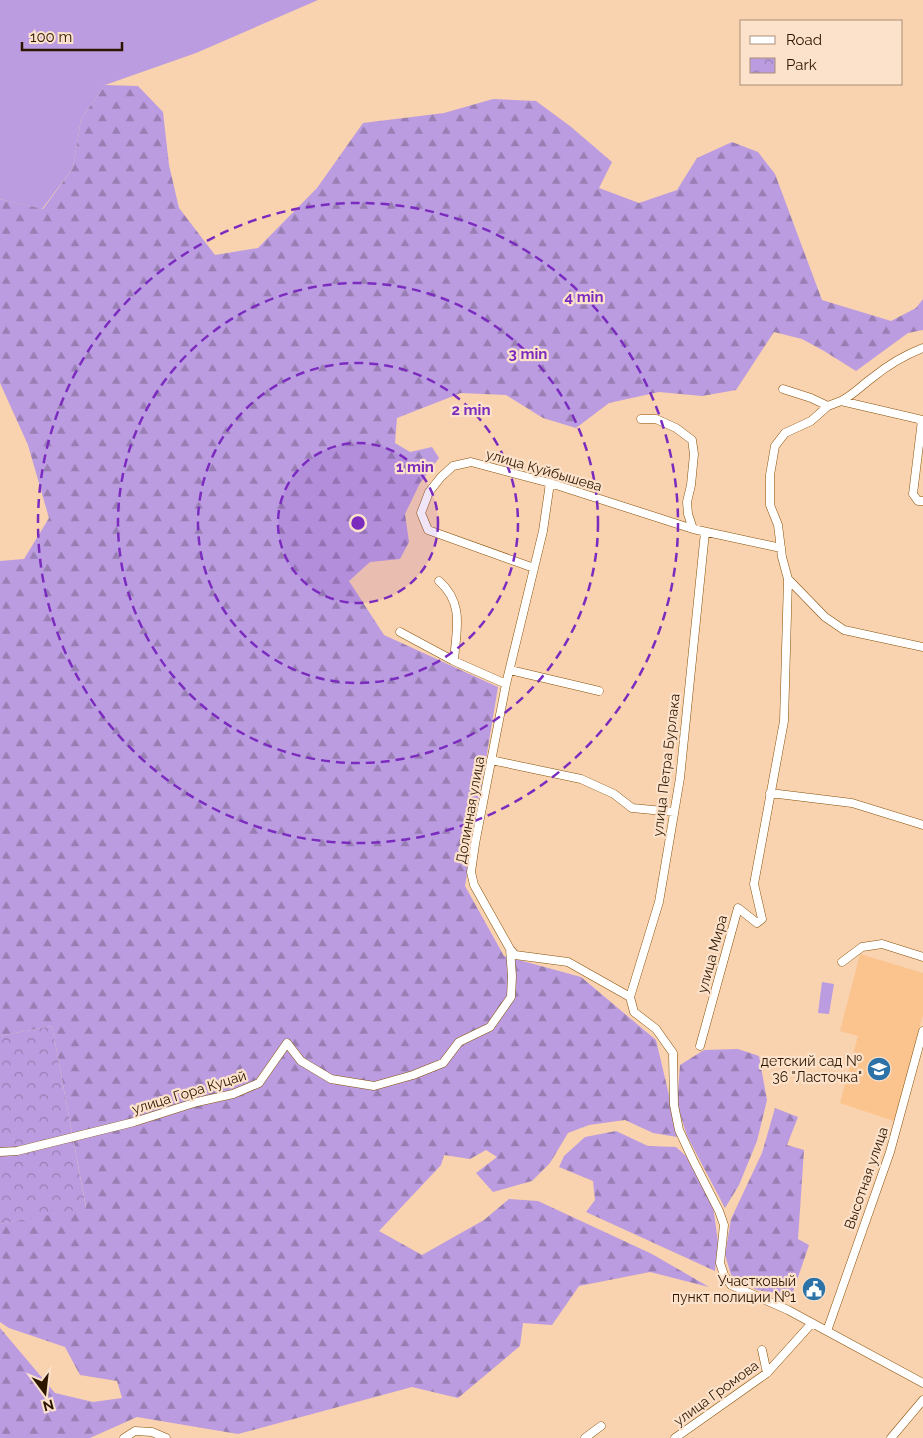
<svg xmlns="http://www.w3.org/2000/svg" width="923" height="1438" font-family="Raleway,sans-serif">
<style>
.built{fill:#fbc38e}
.grass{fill:#bb9ce0}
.forest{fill:url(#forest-firs)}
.park{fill:url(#park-crowns)}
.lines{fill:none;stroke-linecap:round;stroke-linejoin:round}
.minor-casing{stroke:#885107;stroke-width:9}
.minor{stroke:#fff;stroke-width:8}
.ring{fill:none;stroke:#7b2cbf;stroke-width:2.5;stroke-dasharray:9 6}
.labels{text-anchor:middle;stroke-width:4.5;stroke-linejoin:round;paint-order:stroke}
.street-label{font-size:14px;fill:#2d1600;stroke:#fce2ca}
.poi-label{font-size:14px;fill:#2d1600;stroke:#fce2ca;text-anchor:end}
.centre{fill:#7b2cbf;stroke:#fce2ca;stroke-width:2.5}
.ring-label{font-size:15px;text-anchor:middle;font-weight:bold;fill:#7b2cbf;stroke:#fce2ca;stroke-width:4.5;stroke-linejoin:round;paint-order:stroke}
</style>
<defs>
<pattern id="forest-firs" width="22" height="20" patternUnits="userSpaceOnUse" patternTransform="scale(1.25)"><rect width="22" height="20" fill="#bb9ce0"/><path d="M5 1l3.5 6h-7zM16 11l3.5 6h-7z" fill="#987eb3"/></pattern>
<pattern id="park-crowns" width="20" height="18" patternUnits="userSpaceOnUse" patternTransform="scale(1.25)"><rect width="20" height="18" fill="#bb9ce0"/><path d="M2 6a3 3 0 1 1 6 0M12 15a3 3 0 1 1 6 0" fill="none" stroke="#987eb3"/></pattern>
</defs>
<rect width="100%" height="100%" fill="#f9d2af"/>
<path class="built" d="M860,954l63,19v42l-29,106 -54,-18 18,-67 -18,-5z"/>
<path class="grass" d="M0,0h318l-122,53 -91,32 -24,34 -8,49 -31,41 -42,-10z
M822,982l12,2 -5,30 -11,-1z"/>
<path class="forest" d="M105,85l33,1 25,26 6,53 10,43 36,47 43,-7 59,-60 46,-65 81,-10 49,-14 43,2 34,25 42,36 -13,26 40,15 38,-13 20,-32 35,-16 26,10 17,22 47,126 69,21 25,-13 7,-9v31l-15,3 -52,38 -32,-20 -22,-12 -28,-7 -38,58 -34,6 -43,-4 -50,11 -33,25 -33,-10 -37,-23 -45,-2 -64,25 -2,25 15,9 22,-5 7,11 -19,25 -15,31 4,28 -9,17 -30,3 -21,19 35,54 114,52 -33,199 39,70 77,21 75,63 13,55 8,42 -24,-4 -28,-13 -36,5 -21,8 -18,30 -18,18 -39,11 -17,-19 21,-16 -11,-7 -16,9 -26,-4 -3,10 -62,66 43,24 62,-35 25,-21 29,2 114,53 57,33 -59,-15 -71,14 -27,39 -29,-2 -3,23 -62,52 -46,-11 -174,47 -101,-17 -47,21h-90v-110l55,65 38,9 29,-4 -5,-17 -37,-6 -15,-28 -56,-19 -9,-6v-98l86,-17 -34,-181 -52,10v-475l24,-2 25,-41 -21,-73 -28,-62v-184l43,10 30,-41 8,-49z
M738,1049l21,7 8,44 -10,41 -18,44 -14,23 -38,-72 -10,-32 3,-39 24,-15z
M775,1108l23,9 -11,28 17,5 -6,89 11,6 -17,50 -35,-5 -25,-12 -7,-23 6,-36 31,-66z
M616,1131l32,15 28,1 10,9 27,50 5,36 -3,29 -129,-59 9,-12 -2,-19 -34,-14 5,-11 21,-19z"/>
<path class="park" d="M52,1026l34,182 -86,16v-188z"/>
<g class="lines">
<g class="minor-casing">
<path id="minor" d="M783,389l28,9 17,8 13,-5 82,19
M841,401c12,-6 20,-15 31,-23 16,-13 33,-23 51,-30
M828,406l-17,15 -26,12 -10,13 -5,29v30l8,20 4,32 6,22 37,38 19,13 79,17
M641,419h15l20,9 16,12 2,14 -3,31 -4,17 1,12 5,15
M922,420l-9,74 5,7h5
M550,483l-7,48 -37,153 -31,160 -4,28 3,13 36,64 5,6 53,7 62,35 4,15 22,17 17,24 1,52 5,25 14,30 26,51 5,14 -4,38 4,12 7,10 57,25 135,73
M534,568l-106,-38 -7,-17 8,-21 12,-15 12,-11 18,-4 79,21 143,46 88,19
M439,581c26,23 17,49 15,80
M400,632l54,29 52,23
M510,670l89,21
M491,760l90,19 33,15 18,14 42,4
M770,793l82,10 71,22
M842,962l20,-15 20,-3 41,13
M630,997l29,-95 21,-124 25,-246
M700,1046l38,-138 19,15 5,-4 -8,-35 30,-163 4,-142
M0,1152l17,-1 117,-29 63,-20 36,-8 26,-11 28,-40 14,18 30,18 43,7 39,-11 30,-12 16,-21 31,-15 21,-30 1,-21 -2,-27
M827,1331l63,-179 33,-121
M762,1350l5,23
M124,1438l11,-7 17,1 14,6
M585,1438l16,-12
M675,1438l92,-65 45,-50
M891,1438l32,-38"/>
</g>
<use href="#minor" class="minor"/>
</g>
<circle cx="358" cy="523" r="80" fill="#7b2cbf" fill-opacity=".12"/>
<g class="ring">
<circle cx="358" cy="523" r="80"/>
<circle cx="358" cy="523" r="160"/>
<circle cx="358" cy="523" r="240"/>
<circle cx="358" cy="523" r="320"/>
</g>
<defs>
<g id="school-disc" transform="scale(1.25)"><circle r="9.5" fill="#2c72a7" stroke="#fce2ca"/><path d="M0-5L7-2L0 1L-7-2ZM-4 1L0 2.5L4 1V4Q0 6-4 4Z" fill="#fff"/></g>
<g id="civic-disc" transform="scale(1.25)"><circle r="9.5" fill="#2c72a7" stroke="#fce2ca"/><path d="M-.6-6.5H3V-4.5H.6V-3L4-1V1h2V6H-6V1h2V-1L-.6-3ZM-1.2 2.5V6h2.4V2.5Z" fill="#fff"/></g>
</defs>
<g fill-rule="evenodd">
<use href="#school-disc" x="879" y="1069"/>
<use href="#civic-disc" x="814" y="1289"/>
</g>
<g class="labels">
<g class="street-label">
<text transform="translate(544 470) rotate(16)" y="5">улица Куйбышева</text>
<text transform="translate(666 765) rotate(-83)" y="5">улица Петра Бурлака</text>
<text transform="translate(470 810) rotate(-80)" y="5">Долинная улица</text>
<text transform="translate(712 954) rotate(-75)" y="5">улица Мира</text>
<text transform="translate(189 1092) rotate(-17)" y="5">улица Гора Куцай</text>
<text transform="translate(866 1178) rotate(-71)" y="5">Высотная улица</text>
<text transform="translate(716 1393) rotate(-36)" y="5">улица Громова</text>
</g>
<g class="poi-label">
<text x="862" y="1066">детский сад №<tspan x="862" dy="16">36 "Ласточка"</tspan></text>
<text x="796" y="1286">Участковый<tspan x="796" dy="16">пункт полиции №1</tspan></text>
</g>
</g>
<circle cx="358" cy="523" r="8" class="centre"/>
<g class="ring-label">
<text x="584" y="302">4 min</text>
<text x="528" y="359">3 min</text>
<text x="471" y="415">2 min</text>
<text x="415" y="472">1 min</text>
</g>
<rect x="740" y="20" width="162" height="65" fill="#fce2ca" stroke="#a99079"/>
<rect x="750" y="36" width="25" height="8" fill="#ffffff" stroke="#a99079"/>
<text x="786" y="45" font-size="15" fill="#2d1600">Road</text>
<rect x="750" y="58" width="25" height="15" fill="url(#park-crowns)" stroke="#a99079"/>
<text x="786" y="70" font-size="15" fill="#2d1600">Park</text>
<g transform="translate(45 1393) rotate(165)" stroke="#fce2ca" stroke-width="4" paint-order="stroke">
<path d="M0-4L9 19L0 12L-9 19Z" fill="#2d1600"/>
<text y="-8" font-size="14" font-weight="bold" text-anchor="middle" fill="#2d1600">N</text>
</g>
<path d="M22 42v8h100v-8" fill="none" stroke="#2d1600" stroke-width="2.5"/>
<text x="30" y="42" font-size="15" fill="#2d1600" stroke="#fce2ca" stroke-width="4" paint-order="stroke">100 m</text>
</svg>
